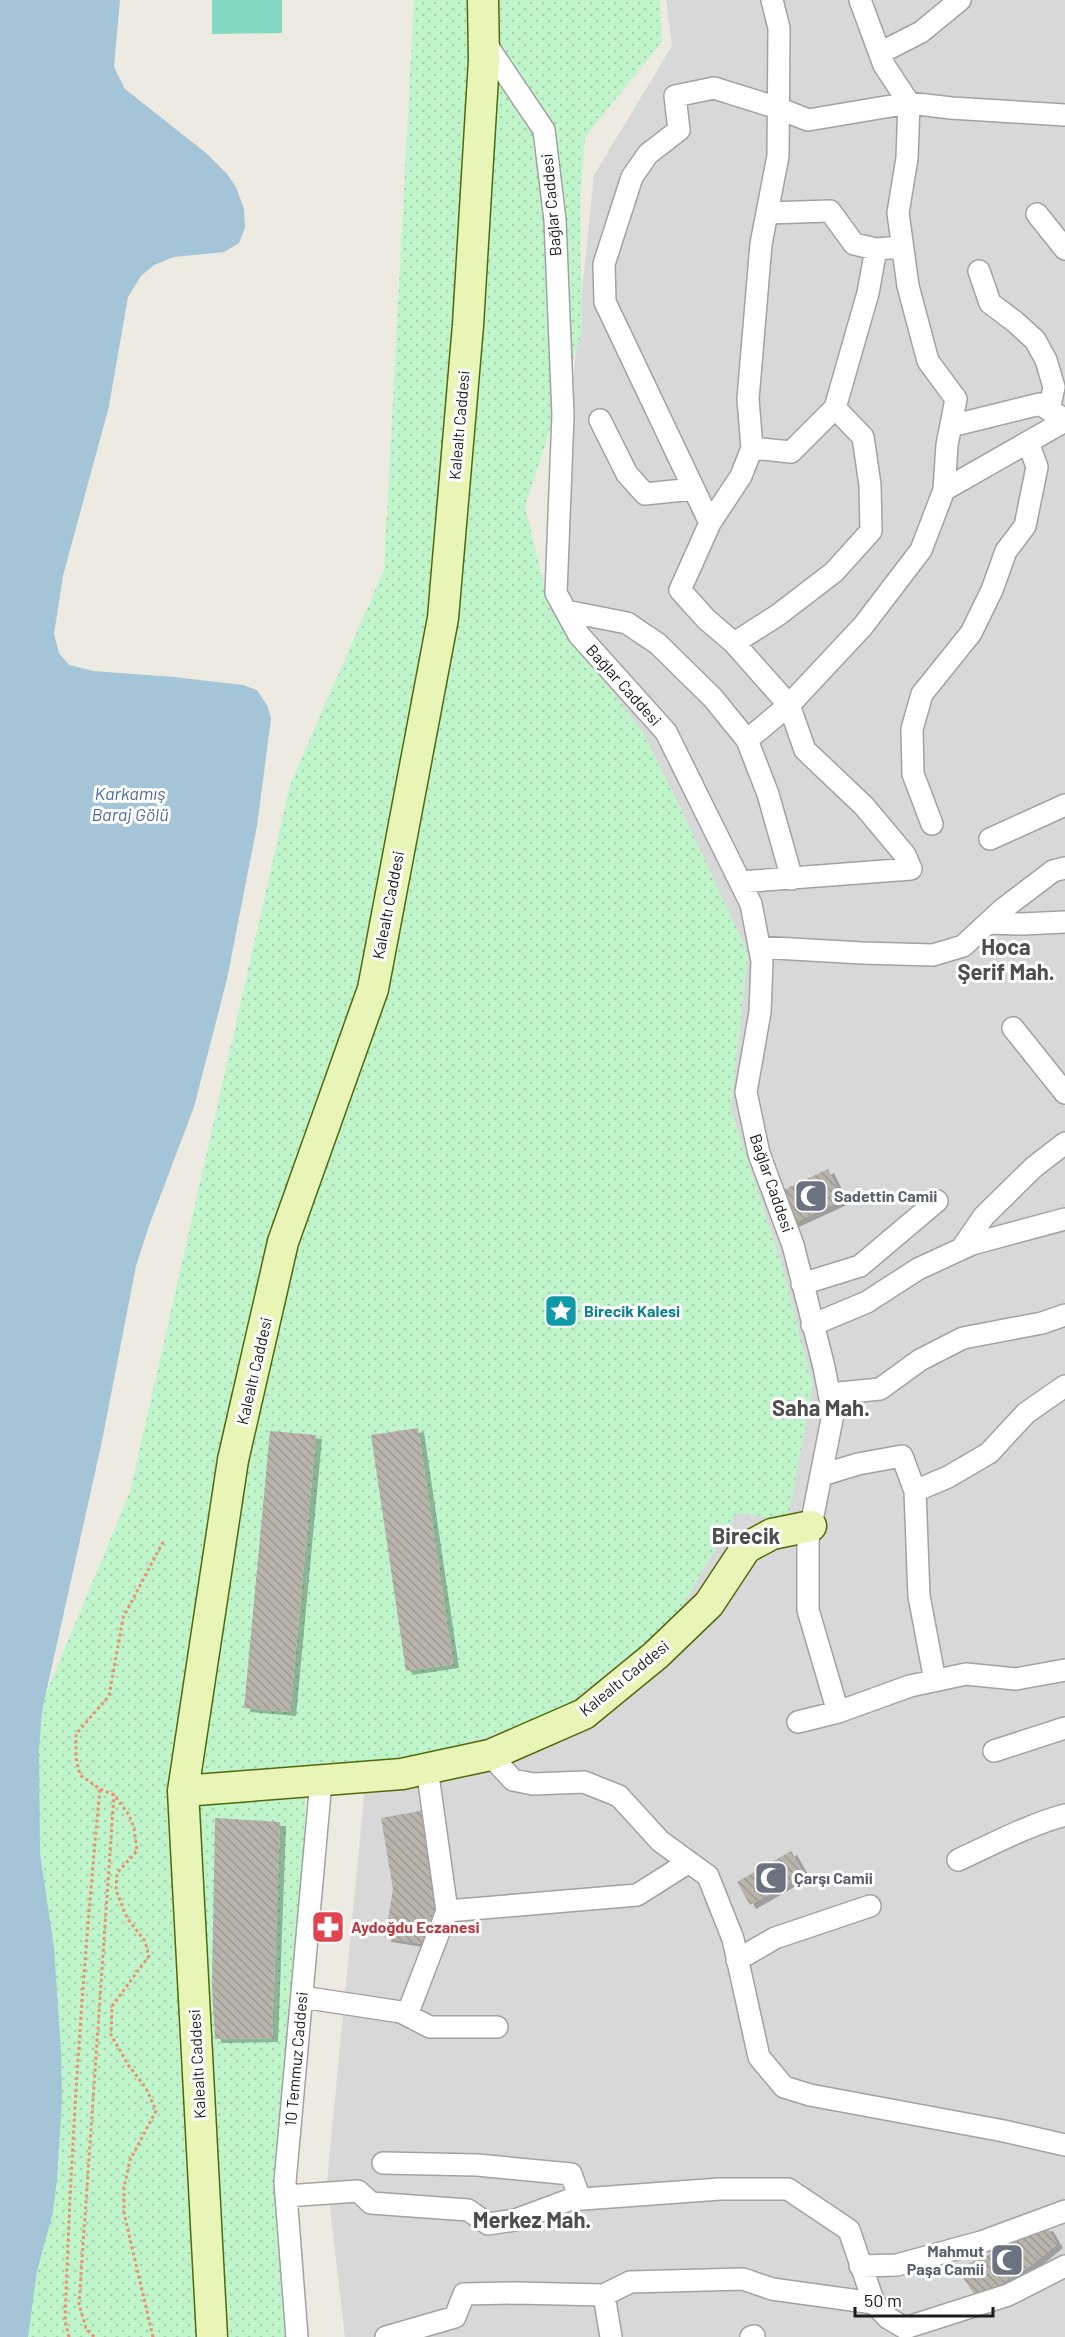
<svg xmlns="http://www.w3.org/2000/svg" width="1065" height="2337" font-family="Barlow,sans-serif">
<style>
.residential{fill:#d9d8d8}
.park{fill:url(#park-dots)}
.pitch{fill:#83d7c3}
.water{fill:#a4c5d8}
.building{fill:url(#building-back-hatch);filter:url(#shadow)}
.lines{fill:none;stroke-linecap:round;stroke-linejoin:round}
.street-casing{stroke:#a2a2a2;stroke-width:24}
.secondary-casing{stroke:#52690b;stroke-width:33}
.path{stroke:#f08e6e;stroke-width:3;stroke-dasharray:3 3;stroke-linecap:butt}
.street{stroke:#fff;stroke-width:21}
.secondary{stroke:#e9f5b7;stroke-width:30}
.labels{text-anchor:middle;stroke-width:6;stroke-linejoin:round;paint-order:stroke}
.street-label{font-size:16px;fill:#1b1b1b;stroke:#fff}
.worship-label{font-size:16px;font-weight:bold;fill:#5b616d;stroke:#fff;text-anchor:start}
.culture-label{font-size:16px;font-weight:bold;fill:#0d838f;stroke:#fff;text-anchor:start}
.health-label{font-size:16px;font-weight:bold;fill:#be3a42;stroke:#fff;text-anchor:start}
.water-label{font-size:18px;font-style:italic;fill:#4f6da4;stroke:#fff}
.district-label{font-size:22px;font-weight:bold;fill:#4e4e4e;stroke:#fff}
</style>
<defs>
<pattern id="park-dots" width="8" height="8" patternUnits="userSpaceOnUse" patternTransform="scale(1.5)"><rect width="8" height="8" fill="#c0f5cb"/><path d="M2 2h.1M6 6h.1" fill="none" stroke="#a4d1ae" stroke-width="1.8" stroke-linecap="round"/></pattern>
<pattern id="building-back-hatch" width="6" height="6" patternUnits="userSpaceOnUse" patternTransform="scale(1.5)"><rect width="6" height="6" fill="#b8b3ab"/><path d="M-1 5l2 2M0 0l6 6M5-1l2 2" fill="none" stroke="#9e9993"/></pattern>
<filter id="shadow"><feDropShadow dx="6" dy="4" stdDeviation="0" flood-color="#0004"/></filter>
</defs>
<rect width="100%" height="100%" fill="#eceae1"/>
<path class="residential" d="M666,0h399v2337h-720l-18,-156 40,-415 179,-1122 48,-469 78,-129z"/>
<path class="park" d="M414,0h246l2,42 -77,95 -5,62 2,133 -57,174 25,104 93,122 40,81 65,140 -17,156 51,156 31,120 -25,135 -51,-7 -64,109 -125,98 -242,69 -19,510 7,38h-294l12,-562 118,-283 160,-707 94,-215z"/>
<path class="pitch" d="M212,0h70v33l-70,1z"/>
<path class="water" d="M0,0h120l-6,67 11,22 81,64 21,21 9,13 8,22 1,19 -6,15 -15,9 -50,5 -20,8 -13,11 -13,21 -19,109 -46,170 -9,58 5,19 10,12 24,6 81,6 69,8 14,5 11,17 3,12 -14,107 -30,153 -33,128 -45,119 -13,40 -34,175 -60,270 -3,38 1,104 14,95 7,102 1,50 -5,79 -4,33 -16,59 -9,66h-28z"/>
<path class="building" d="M828,1169l15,31 -50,23 -14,-31z
M418,1428l35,236 -47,7 -35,-236z
M270,1431l46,4 -26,277 -46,-4z
M425,1810l14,78 -9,57 -45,-7 8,-49 -12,-71z
M215,1818l65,4 -8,216 -57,1 -3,-52z
M791,1851l13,23 -54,31 -13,-23z
M1047,2227l10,17 -27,22 -53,32 -20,-29 33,-15 -1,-3 28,-16z"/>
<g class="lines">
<g class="street-casing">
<path id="street" d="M484,41l60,89 11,90 8,195 -7,178 23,42 87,97 85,172 11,57 -2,51 -14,80 13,62 34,91 31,122 9,47 -25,127v69l30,102
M880,53l41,-21 39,-32
M767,213l63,-2 24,33 22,5 14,-1
M1037,214l28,35
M979,271l11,32 24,18 21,19 11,20 8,27 -5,23
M600,420l27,54 18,20 48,-5
M951,426l89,-22 19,12
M752,448l39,4 44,-44 33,-115 8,-44
M944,490l121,-69
M710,523l-105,-221 -1,-38 28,-87 16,-23 31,-24 -4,-34 39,-8 64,20 30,12 101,-17 42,5 114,7
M566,611l61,12 31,21 55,54 34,42 21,54 24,85
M734,643l44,-28 56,-43 37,-41 -1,-46 -7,-48 -28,-29
M747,740l42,-35 74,-79 58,-76 23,-60 3,-45 9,-46 -28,-38 -20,-75 -10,-73 9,-55 2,-55 -25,-38 -24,-65
M932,824l-19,-50 -1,-45 10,-35 49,-61 21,-43 14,-39 19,-25 12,-59 -9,-25
M990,839l75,-34
M740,882l171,-13 -6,-14 -41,-49 -59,-56 -16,-45 -55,-62 -28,-24 -26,-29 30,-67 31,-47 11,-28 -4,-49 13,-155 17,-88 1,-128 -7,-28
M988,923l34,1 43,-2
M759,947l103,6 71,2 30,-9 40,-37 50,-38 12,-3
M1013,1028l52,65
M962,1248l22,-32 50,-49 31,-24
M802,1284l58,-18 77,-65
M812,1325l55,-23 51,-33 54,-25 93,-25
M829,1394l51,-5 40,-29 43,-22 79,-15 23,-8
M822,1475l36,-11 44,-8 13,35 33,-14 41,-24 37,-40 39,-27
M915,1491l4,105 16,85
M798,1722l40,-10 72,-26 56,-12 50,5 49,-9
M994,1751l71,-23
M490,1755l23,25 20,4 51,-2 35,14 41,45 48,35 25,63 26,118 25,30 26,8 194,36 61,14
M958,1860c35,-16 70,-35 107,-45
M447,1911l190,-16 52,-33
M737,1960l38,-22 95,-32
M302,1997l99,15 29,15h67
M407,2015l40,-104 -20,-143
M383,2163l94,2 94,9 9,25
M286,2196l72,-5 13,12 97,7 20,14 27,-4 54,-20 151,-11h68l61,41 25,73 14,15 17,10 103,-33 57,-29
M860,2266l37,-1 84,-23 84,-31
M604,2295l7,42
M297,2337l-12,-155 36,-401
M386,2337l69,-20 9,-23 52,-1 88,2 26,-13 113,-3 29,10 102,14
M751,2337l3,-1"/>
</g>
<g class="secondary-casing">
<path id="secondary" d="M183,1791l219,-17 88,-19 94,-41 72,-59 53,-51 37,-56 26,-14 39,-8
M212,2337l-29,-546 50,-331 50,-218 90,-253 70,-371 25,-293 16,-265 -1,-60"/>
</g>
<path class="path" d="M69,2337l-4,-16c6,-178 18,-355 35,-532
M94,2337l-8,-9 -7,-24 35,-509
M153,2337l-29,-124v-26l6,-27 26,-49 -10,-23 -17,-22 -18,-31 1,-29 37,-50 -4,-15 -18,-23 -11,-28 1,-17 20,-22 -3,-23 -5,-13 -15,-20 -14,-6 -20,-14 -4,-17v-24l33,-38 14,-78 41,-78"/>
<use href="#street" class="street"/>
<use href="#secondary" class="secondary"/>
</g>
<defs>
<g id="mosque-square" transform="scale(1.725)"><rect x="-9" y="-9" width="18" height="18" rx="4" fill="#6b7280" stroke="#fff"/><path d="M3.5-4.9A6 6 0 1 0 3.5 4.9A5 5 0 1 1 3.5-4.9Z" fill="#fff"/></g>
<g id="sight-square" transform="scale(1.725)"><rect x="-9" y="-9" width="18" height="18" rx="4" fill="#0f9aa8" stroke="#fff"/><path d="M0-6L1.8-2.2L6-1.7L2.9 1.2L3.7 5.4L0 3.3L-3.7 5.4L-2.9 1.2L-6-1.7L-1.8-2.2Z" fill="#fff"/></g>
<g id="pharmacy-square" transform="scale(1.725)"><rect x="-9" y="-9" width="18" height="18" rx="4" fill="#e0444e" stroke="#fff"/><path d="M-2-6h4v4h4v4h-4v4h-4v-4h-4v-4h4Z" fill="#fff"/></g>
</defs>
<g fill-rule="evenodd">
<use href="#mosque-square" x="811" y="1196"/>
<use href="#sight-square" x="561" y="1311"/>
<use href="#mosque-square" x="771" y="1878"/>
<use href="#pharmacy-square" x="328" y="1927"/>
<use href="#mosque-square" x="1007" y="2260"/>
</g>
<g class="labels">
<g class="street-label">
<text transform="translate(551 205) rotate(-95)" y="6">Bağlar Caddesi</text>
<text transform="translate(459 425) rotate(-85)" y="6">Kalealtı Caddesi</text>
<text transform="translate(624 685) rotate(48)" y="6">Bağlar Caddesi</text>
<text transform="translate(388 905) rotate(-79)" y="6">Kalealtı Caddesi</text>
<text transform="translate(772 1183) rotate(71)" y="6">Bağlar Caddesi</text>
<text transform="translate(254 1371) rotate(-77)" y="6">Kalealtı Caddesi</text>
<text transform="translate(624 1678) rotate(-39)" y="6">Kalealtı Caddesi</text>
<text transform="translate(296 2059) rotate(-85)" y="6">10 Temmuz Caddesi</text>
<text transform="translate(197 2064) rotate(-93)" y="6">Kalealtı Caddesi</text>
</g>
<g class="worship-label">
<text x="834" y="1202">Sadettin Camii</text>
<text x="794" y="1884">Çarşı Camii</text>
<text x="984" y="2257" text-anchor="end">Mahmut<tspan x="984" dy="18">Paşa Camii</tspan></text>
</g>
<g class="culture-label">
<text x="584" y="1317">Birecik Kalesi</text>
</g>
<g class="health-label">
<text x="351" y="1933">Aydoğdu Eczanesi</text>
</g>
<g class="water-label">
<text x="130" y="800">Karkamış<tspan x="130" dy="21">Baraj Gölü</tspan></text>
</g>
<g class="district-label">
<text x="1006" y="955">Hoca<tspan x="1006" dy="25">Şerif Mah.</tspan></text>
<text x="821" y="1416">Saha Mah.</text>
<text x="746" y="1544">Birecik</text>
<text x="532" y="2228">Merkez Mah.</text>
</g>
</g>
<path d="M855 2307v9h138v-9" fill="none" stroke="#1b1b1b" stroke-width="3"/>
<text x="864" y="2307" font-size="18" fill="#1b1b1b" stroke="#ffffff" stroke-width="4.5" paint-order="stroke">50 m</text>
</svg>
